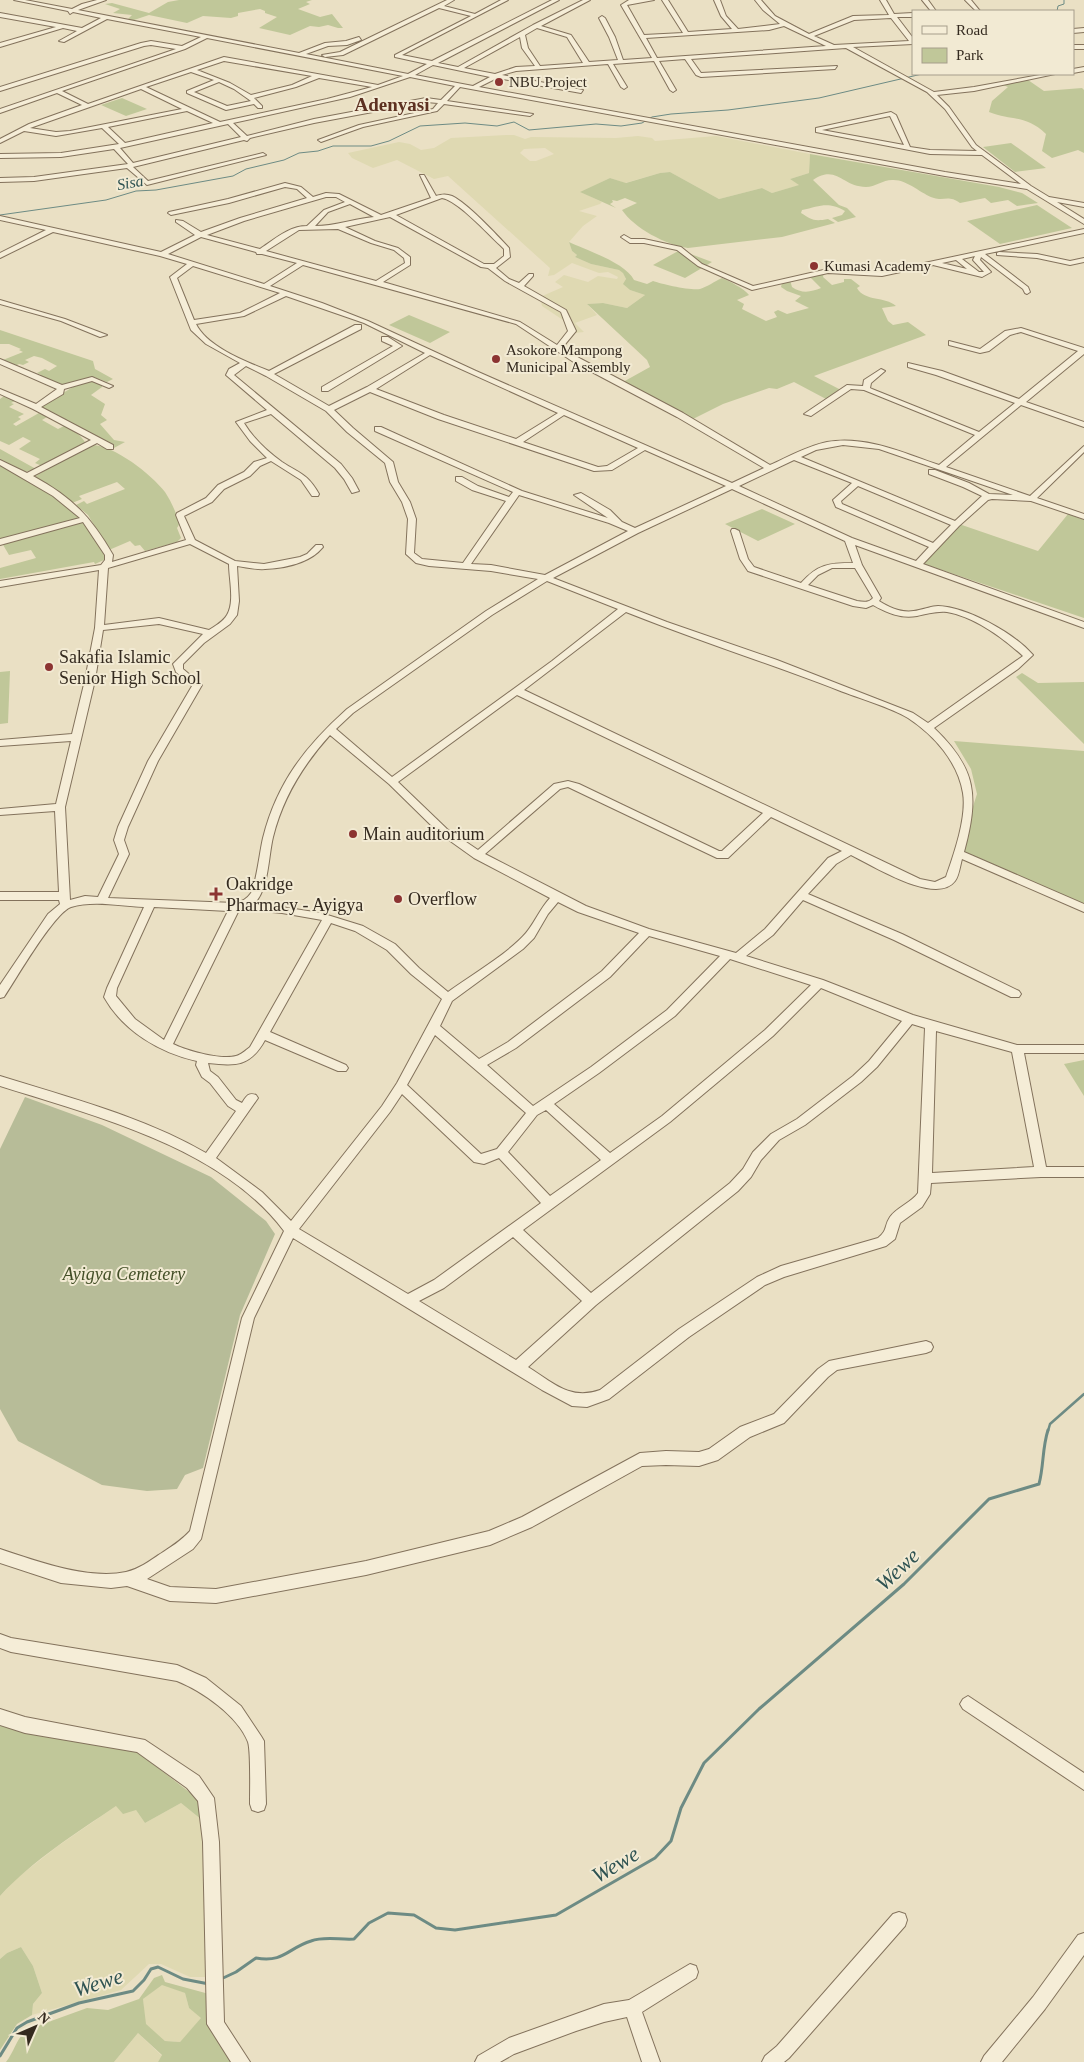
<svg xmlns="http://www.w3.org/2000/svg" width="1084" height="2062" font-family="Georgia,serif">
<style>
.farmland{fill:#dfd9b2;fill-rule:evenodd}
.green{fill:#c0c799;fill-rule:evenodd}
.cemetery{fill:#b7bc98}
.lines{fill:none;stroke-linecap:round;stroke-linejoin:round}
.stream-far2{stroke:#6d8b84;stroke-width:1}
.stream-far1{stroke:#6d8b84;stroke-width:2.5}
.stream{stroke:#6d8b84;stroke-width:3}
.minor-casing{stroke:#83725c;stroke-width:2}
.minor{fill:#f5edd7;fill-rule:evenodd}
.poi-dot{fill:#8c3432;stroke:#f2ead3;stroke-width:2}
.labels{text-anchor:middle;stroke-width:4;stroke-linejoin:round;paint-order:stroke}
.far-poi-label{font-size:15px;fill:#342a1f;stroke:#f2ead3;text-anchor:start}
.far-water-label{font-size:16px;font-style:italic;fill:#2f5352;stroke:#f2ead3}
.poi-label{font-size:18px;fill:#342a1f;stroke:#f2ead3;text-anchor:start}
.park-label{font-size:18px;font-style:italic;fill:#434f27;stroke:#f2ead3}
.far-district-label{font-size:19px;font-weight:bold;fill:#5d3122;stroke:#f2ead3}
.near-water-label{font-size:22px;font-style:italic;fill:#2f5352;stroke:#f2ead3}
</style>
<rect width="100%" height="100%" fill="#eae0c4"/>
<path class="farmland" d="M506,135h8l11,4 6,-2 85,1 22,-2 14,2 3,3 61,-5 94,18 -1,19 -19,6 10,6 -28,8 -10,-5 -43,11 -49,-27 -10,1 -35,10 -15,-5 -29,14 21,10 -2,2 -21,7 18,5 -14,10 -14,16 3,9 5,4 -2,2 16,7 28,6 4,2 7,18 15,5 -18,13 -24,-5 -16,1 10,11 -22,8 9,9 -9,1 -9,-11 -24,-16 -2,-9 23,-10 -8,-5 9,-7 24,7 10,-6 19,3 1,-2 -10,-5 -9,1 -27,-10 -18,12 -6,1 2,-8 -102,-92 -14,3 -37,-19 -24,8 -21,-10 -4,-5 51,-11 11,2 11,6 13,-2 17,-10zM545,148l9,6 -18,7h-6l-10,-8 4,-4z
M181,1803l21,17 9,157h-21l-29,-13h-12l-28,26 -89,25 1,-11 9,-11 -9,-27 -12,-19 -14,6 -7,6v-63l17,-18 41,-32 58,-40 20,4 9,13z
M162,1984l23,9 4,15 13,10 -22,24 -15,-1 -20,-17 -2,-25z
M138,2033l24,23 -4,6h-44z"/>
<path class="green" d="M179,0h133l-6,2 4,2 -12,5 22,8 12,-3 11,14h-5l-10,-3 -9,2 -9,-1 -20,9 -31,-7 18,-11 -12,-4v-2l-5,-2 -22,4v3l-7,2 -28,-2 -16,7 -38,-8 -18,6 -4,-1 5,-5 -19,-2 7,-4 -15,-5 7,-1 37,10 19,-11z
M1028,80l16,11 38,-3 2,2v63l-6,-3 -26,8 -10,-7 4,-17c-20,-19 -33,-13 -57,-22l3,-11 16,-14 -5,-2z
M122,98l25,11 -21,7 -25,-11z
M1011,143l35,25 -31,4 -32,-25z
M810,154l189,33 23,6 16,10 -21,3 -9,-6 -17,3 -6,-5 -25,5c-11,-8 -16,-2 -26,-5 -13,-4 -27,-19 -42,-18 -9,0 -17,7 -26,7 -24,0 -29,-23 -53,-7l26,25 8,3 9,9 -18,5 -6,-4 10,-3 3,-4c-17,-10 -25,-5 -43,-1l-1,3c10,6 12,9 27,6l7,4 -53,14 -94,11c-22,-3 -54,-20 -66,-38l15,-7 -12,-5 -8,3 -5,-1 1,2 -3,2 6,4 -36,-16 30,-14 16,5 34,-10 10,-1 49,27 43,-11 10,5 27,-8 -9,-6 19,-6z
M1037,205l35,23 -72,16 -33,-23z
M569,242c17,8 57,21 65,38l13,4 6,-3c8,3 39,10 47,8 7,-2 15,-8 22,-11 7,3 23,11 27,17l-12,5 7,4 -2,5 24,12 11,-4 -3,-5 4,-2 9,4 22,-6 -14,-7 6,-5 -14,-5 -6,-4 2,-8 4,-1 3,2 2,7c10,7 19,5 29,1l-14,-14 4,-2 13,1 -1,4 9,8 12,-3v-3h7l9,7 -3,2c8,14 28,8 39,18l-14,2 6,13 5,4 15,-3 18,13 -112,41 27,14 -15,9 -32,-17 -17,7 -8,-1 -46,16 -30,15 -70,-37 27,-15 -3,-7 -60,-56 16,-1 24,5 18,-13 -15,-5 -7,-6 3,-5 -3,-6 -4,-3 -28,-6 -16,-7 2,-2 -5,-4z
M680,250l32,12 -27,16 -32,-13z
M409,315l41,17 -20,11 -41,-18z
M0,330l93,31 2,8 18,10 -6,3 -13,-5 -30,8 -25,-9 2,-1 -4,-2 8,-4 4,2 8,-5 -15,-8 -8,-2 -9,4 4,2 -6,3 -4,-1 -4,2 -12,-6 20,-8 -4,-2 2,-1 -12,-5h-9z
M93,380l9,4v3l-11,8 14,9 -4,11 6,5 -7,4 14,16 11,2 -11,6 -74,-41 33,-20z
M4,396l11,5 -4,2 3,1 -5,3 15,7 -6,3 3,2 -8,5 3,2 23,-13 8,4 -5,3 16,9 6,-3c8,3 16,8 21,16l-4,4 -39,20 -7,-3 5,-4 -21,-10 12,-8 -8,-4 -14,8 -9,-4v-42z
M90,445c23,-1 61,29 75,47 6,9 11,21 15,31l-3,5 4,10 -4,4 -32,9 -5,-6 -5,1 -5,-5 -21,9 -21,-35 -12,-10 8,-4 3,3 38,-15 -8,-7 -38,14 3,3 -10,4 -38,-26z
M0,449l36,20 -12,3 -24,-13z
M0,465l63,37 18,16 -81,21z
M762,509l33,15 -37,17 -33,-17z
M1068,514l16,6v98l-160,-54 8,-12 27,-28 79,27z
M79,522l6,1 21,35 -2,2 -9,4 -1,-2 -94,17v-11l36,-10 -5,-8 -22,5 -7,-12z
M10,671l-2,52 -8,1v-52z
M1022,673l16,10 46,-1v62l-68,-67z
M954,741l130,10v155l-126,-53 19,-59 -6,-25z
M1084,1060v36l-20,-32z
M0,1724l132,24 69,53 1,19 -21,-17 -36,20 -9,-13 -13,4 -7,-8c-41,28 -83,54 -116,90z
M21,1947l12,19 9,27 -9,11 -1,11 -15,9 -17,26v-91l7,-6z
M162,1975l3,7 44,12 24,68h-75l4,-7 -24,-22 -24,29h-108c9,-11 10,-25 23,-33l58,-21 21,2 31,-11 15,-21zM162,1985l23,8 4,15 12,10 -21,24 -15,-1 -19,-17 -3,-25z"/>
<path class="cemetery" d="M25,1097l77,28 109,52 55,44 9,13 -35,81 -37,153 -18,7 -8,14 -30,2 -45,-6 -84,-44 -18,-32v-260z"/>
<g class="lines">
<path class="stream-far2" d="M1057,11l1,-5 6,-2v-4
M0,215l106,-15 30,-9 20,-1 77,-14 13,-7 38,-9 15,-7 19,-2 15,-5h38l18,-5 31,-15 45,-3 32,3 17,-4 15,8 67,-6 25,2 21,-3 10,-6 19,-3 57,-4 91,-12 103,-24"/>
<path class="stream-far1" d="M1048,1431l2,-7 34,-30"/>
<path class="stream" d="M221,1979l15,-7 20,-14c28,5 32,-10 55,-17 13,-5 29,-1 43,-2l15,-16 19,-10 26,2 22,13 19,2 101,-15 99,-57 16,-17 10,-33 23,-45 55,-54 145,-125 85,-85 50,-15c5,-19 3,-35 9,-54
M0,2056l17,-28 10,-6 52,-19 54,-12 11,-11 7,-11 7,-2 25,12 26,5"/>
<g class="minor-casing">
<path id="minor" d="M14,0h11l47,9 10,-5 15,-4h9l-28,10 221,43 26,-10 21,-2 13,-4 2,3 -14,5 -19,1 -22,8 102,20 19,-10 -32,-7v-2l76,-39 -32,-8 -96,47 -18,2 -3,-2 18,-3 107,-52h7l-10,6 31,8 26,-14h7l-106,55 30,6 120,-61h7l-121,63 20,4 75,-42 50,-25h7l-49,26 30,9 18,27 29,-2 -9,-23 -10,-19 3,-2 3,2 10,19 8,23 29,-2 -31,-53 8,-5h25l-27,5 17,30 39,-2 -21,-33h6l20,32 44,-3 -11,-13 -7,-16h6l6,16 12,13 42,-5 -17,-14 -8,-10h6l14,16 34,18 44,-18 36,-1 -9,-15h6l8,14 19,-1v4h-16l16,21v6l-60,3 81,45 40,-5 71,-13h10l-81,17 -37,4 12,12 27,38 55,41 18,11 35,6v4l-27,-5 27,17v5l-57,-35 -82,-13 -485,-89 -13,14 86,13 -3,2 -86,-12 -7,7 -74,16 -42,15 -3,-2 41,-15 74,-16 5,-6 -12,-1 -112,21 -64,15 -3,3 -3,-1 -111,27 15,14 115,-28 3,2 -119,30 -20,-17 -93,13 -34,1v-4l34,-1 94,-13 -14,-15 -53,8 -61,1v-4l61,-1 58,-9 -17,-16 -46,8 -32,-5 -24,12v-4l29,-15 53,-19 -25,-12 -57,20v-4l176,-60 -25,-4 -7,1 -144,45v-4l141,-44 10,-2 31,5 19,-9 -94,-18 -43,23 -5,-1 18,-10 -14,-3 -63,19v-4l56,-16 -56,-10v-4l82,15 19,-10 -28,-6 -3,2 -2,-3zM891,18l18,23 -75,4 -20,-9 40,-16zM784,26l42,20 -169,12 -11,-20 123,-8zM537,28l30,9 16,26 -43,3 -12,-18 -3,-13zM520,37l2,11 13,18 -19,1 -21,7 -31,-6zM207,38l196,38 -25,9 -154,-28 -136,47 -26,-13 123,-42zM846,48l81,44 18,17 27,38 5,4 -47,-1 -20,-3 -14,-32 -5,-3 -75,16v4l114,22 52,1 39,29 -76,-12 -466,-85 18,-9 84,15 2,-3 -81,-15 14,-4 92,-7 13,23 3,2 3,-2 -14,-23 41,-3 16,29 3,2 3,-2 -17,-29 26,-2 11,16 5,2 134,-8 2,-3 -136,7 -10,-14zM224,61l88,15 -20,9 -41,10 -21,-12 -33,-13zM433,65l57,12 -17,9 -58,-11zM191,72l23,8 -27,11v2l39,17 28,-6 4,4h4v-2l-8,-8 42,-11 23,-9 53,9 -45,12 -107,23 -74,-35zM410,77l45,9 -14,14 -15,-2 -112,21 -67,17 -14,-13 117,-26zM219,82l15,7 17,12 -24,5 -33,-14zM141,89l41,20 -112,22 -14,1 -26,-4zM187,111l26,12 -88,20 -17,-16zM890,116l14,29 -82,-15zM228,124l13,13 -108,26 -13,-15z
M922,0h6l8,11h-5z
M965,0h6l9,11h-4z
M1084,28v4l-11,1v-4z
M1073,45h11v4h-11z
M1084,67v4l-11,2v-4z
M420,175h4l12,21c6,-2 11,-2 16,0 15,7 45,39 57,52l1,9 -14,11 13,11 10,4 10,-9h4v2l-9,10 42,24 10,21 -14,17 19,11 102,54 87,52c18,-8 37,-19 57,-23 38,-7 77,11 112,23l36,-30 -111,-45 -13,-1 -40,27 -7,-2 43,-29 16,1 1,-6 17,-11 4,2 -14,12 -1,5 2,1 107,43 36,-29 -79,-28 -28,-8v-4l34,8 77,28 59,-48 -57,-19 -11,3 -21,16 -9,2 -31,-8v-4l31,8 25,-18 16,-3 63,20v6l-58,48 58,20v5l-63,-22 -75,62 84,29 54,-50v6l-47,46 47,16v5l-53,-18 -39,-2 -4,1 -29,26 -36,38 161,58v6l-229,-83 7,20 19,33 -2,3c13,8 25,13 40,9 6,-1 13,-4 19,-4 29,1 76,27 95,49l-15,14 -84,59c43,41 45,68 30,124l120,52v8l-122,-53c-2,7 -3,17 -7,22 -19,25 -83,-16 -104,-26l-15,9 -28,30 94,40 117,57 2,3 -2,3h-8l-117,-57 -91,-40 -30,35 -27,21 77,24 90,35 104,30h67v8h-60l22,114h38v10h-43l-110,6 -1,11 -8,13 -22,16 -5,16 -9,7 -102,31 -19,8 -76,52 -80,62 -22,8 -15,-1 -30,-16 -249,-152 -39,80 -53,221 -8,10 -46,30 23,8 46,2 150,-28 123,-30 33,-14 118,-64 26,-2 33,1 10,-3 31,-22 34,-13 44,-45 11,-8 97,-20 5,2 2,4 -2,4 -5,2 -89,17 -9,7 -44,46 -34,14 -32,23 -19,6 -33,-1 -24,1 -110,61 -42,18 -124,30 -150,28 -46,-2 -43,-15 -16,2 -50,-5 -61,-20v-14c36,12 88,31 126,23 13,-3 24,-11 34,-18 11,-7 21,-13 30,-23l52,-213 42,-87c-63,-84 -189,-115 -284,-145v-10c70,22 142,40 206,77l30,-42 -8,-5 -18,-23 -8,-6 -6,-12 1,-4c-37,-8 -74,-30 -93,-64l3,-9 37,-81c-23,-1 -51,-7 -73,0 -17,6 -55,72 -67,90l-4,1v-13l48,-71 12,-10 -1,-4h-59v-8h59l-4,-81 -55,4v-6l56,-5 15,-63 -71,5v-6l72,-6 13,-54 10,-52 4,-58 -99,17v-6l101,-16 4,-5v-5l-22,-33 -83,23v-6l80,-21 -27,-22 -53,-31v-5l27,13 64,-33 -58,-31 -33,-15v-5l36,15 21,-15 -57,-25v-5l62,26 30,-8 21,9 -4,2 -17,-7 -28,8 -1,5 -22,13 72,38v4h-6l-10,-6 -64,33c40,22 58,41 80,79l-1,7 74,-22 -10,-25 1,-2 29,-15 12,-13 26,-13 10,-10 13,-4 -17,-17 -14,-19 31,-12 -41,-35 3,-6 11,-6 -34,-19 -15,-14 -21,-53 17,-13 -27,-8 -107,-24 -53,26v-5l46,-23 -46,-10v-4l161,36 34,-17 -19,-13v-2l7,1 18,11 39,-14 67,-20 -10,-9 -12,-2 -56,16 -58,12 -3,-2 1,-1 59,-13 57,-16 16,4 12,10 13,-4 13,1 42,21 50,-17zM326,197h10l9,5 -21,8 -17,16c-18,0 -32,13 -47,23l-53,-14 37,-14zM442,198c15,2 46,36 58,47l4,4v7l-10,8h-10l-88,-49zM350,204l24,13c-21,2 -39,9 -59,9l13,-14zM390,217l91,50 7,1 17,13 56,31 7,19 -11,14 -37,-23 -137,-40 27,-17v-8l-12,-9 -23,-7 -30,-14zM338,229l33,14 23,7 10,8 1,5 -29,18 -110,-30 33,-21zM201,237l55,15 1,2h5l35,9 -33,21 -96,-30zM303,265l213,59 59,39 102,54 87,51 -32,15 -256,-112 -108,-50 -46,-18 -52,-17zM193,266l87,27 -40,20 -46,7 -17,-42zM286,296l78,27 61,30 -58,34 -38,19 -55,-32 87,-45v-4h-6l-86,46c-22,-9 -62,-24 -73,-47l48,-8zM430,355l128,58 -42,26 -72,-24 -68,-26zM246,366l20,10 60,35 21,21 38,31 5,19 12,20 6,17 -2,35 10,9 13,3 62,5 47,8 -52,32 -139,98c-41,37 -70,73 -84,129 -3,12 -7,47 -12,55 -4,6 -10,9 -16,10l-127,-5 21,-44 -5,-14 4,-13 30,-66 44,-76 -19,-16v-5l21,-21 26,-19 7,-9 2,-14 -2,-35c9,1 19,4 28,3 20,-1 45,-6 58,-22l-1,-2h-6l-9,9 -7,3 -36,7 -29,-3 -40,-21 -11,-24 28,-14 12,-13 26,-13 10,-10 11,-5 30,19 11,16h6l1,-2c-12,-21 -19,-20 -37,-32 -14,-10 -29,-24 -38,-39l27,-9 64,54 9,11 8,14 7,-2 -7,-13 -11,-14 -107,-89zM370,392l68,27 156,52 18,-1 33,-20 81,36 -91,42 -13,-6 -12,-12 -29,-17 -7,2 34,23 -86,-27 -141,-64h-6v4l138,61 -4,5 -31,-11 -16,-9h-6v4l16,9 34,11 -43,62 -41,-4 -8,-6 2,-34 -6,-17 -12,-20 -5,-20 -40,-34 -19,-18zM564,415l74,33 -31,18 -9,1 -75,-25zM843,445l36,4 134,46 -24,-1 -20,-11 -34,-13h-6v4l34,13 19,9 -27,25 -154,-64 15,-7zM794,460l58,23 -19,17 3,7 93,40 -13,14 -64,-23 -113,-52zM858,486l93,39 -18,18 -91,-39 -1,-3zM732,489l113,52 8,22c-24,0 -35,1 -52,20l-47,-16 -6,-8 -9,-28 -4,-2h-3l-1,2 9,28 8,12 105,35 13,2 7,-3c14,8 28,14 44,11 10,-2 19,-5 30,-4 28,5 56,26 76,44l-95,67 -15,-10 -136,-53 -110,-38 -114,-44 85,-45zM519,495l90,28 19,8 -83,44 -54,-10 -20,-1zM190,544l39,20c0,15 6,38 -2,51 -4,7 -12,11 -18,15l-50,-12 -55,7 4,-57zM832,568h23l18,30c-4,5 -10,4 -16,3l-49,-16 10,-10zM547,581l71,28 -66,52 -160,116 -56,-48 17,-16 139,-98zM626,612c70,28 142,51 212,78 20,8 54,18 70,28 26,17 50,44 55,75 4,24 -9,61 -17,84l-11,5 -15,-3 -396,-189zM159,624l44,10 -30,30 3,8 16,14 -44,75 -30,66 -4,13 5,14 -21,43 -13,-1 -15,4 -5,-93 30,-127 8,-50zM517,695l246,118 -41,38h-3l-140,-67 -11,-3 -14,3 -76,66 -31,-21 -49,-47zM330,735l59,49 50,49 35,25 76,40c-10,11 -15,24 -24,35 -17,20 -56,43 -78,59l-29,-24 -24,-24 -32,-18 -42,-13 -66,-10c14,-16 13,-45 18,-66 10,-40 30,-72 57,-102zM568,787l149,71h11l43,-41 71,34 -14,7 -63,71 -29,24 -87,-24 -63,-23 -101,-52 75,-65zM558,902l20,10 61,21 -37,38 -94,71 -29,17 -39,-33 12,-25 71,-52 11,-11 14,-24zM154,907l74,4 -64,129 -29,-21 -19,-23 1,-8zM243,909l39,4 40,7 -72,127c-4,3 -9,8 -14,9 -15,4 -49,-5 -63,-12l66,-134zM331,923l24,8 32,19 24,24 31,25 -45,84 -15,23 -91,115 -29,-29 -46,-34 42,-60 -2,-3c-8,-3 -10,2 -14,8l-6,-3 -18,-23 -8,-6 -2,-8c28,3 42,4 57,-23l73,31h8l2,-3 -2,-3 -76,-33zM649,936l71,20 -53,54 -76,57 -58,39 -46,-41 29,-17 94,-71zM730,959l81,26 -46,45 -103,86 -52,37 -56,-49 45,-31 76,-57zM821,988l81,33 -33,40 -16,15 -56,43 -26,15 -18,18 -10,17 -13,14 -139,110 -68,-63 147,-108 103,-86zM912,1024l13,4 -7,165c-7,10 -21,14 -28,24 -6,9 -2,13 -12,21l-97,28 -24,11 -78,52 -79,61c-30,11 -48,-8 -72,-23l68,-62 142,-114 13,-14 10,-17 18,-20 26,-15 56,-43 16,-15zM936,1031l76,21 22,115 -102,6zM435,1035l91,78 -29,36 -16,5 -74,-69zM402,1094l72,68 10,2 15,-6 42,45 -107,77 -26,14 -109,-65 91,-117zM546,1110l55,50 -51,36 -42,-44 29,-37zM513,1237l69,64 -66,59 -97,-59 25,-13z
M1084,229v4l-99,21 43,33 2,5 -3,2 -2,-1 -2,-4 -42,-32 -1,3 11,12 -9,5 -49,-12 -51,11 -54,-3 -76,17 -54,-24 -21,-16 -33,-7h-14l-9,-6 3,-2 7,4h13l37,8 21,17 51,22 75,-17 54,3zM975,256l-2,4 11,12h-5l-17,-13zM956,260l11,9 -25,-6z
M999,252l38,2 33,7 14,-3v4l-14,3 -33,-7 -40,-3v-2z
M0,300l65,19 42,16 -7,2 -39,-16 -61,-17z
M382,337h6l14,9 -74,45h-6v-4l71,-41 -11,-5z
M0,1634l11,4 166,27 29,13 35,28 20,30 3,5 2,63 -2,6 -6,2 -6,-2 -2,-6c0,-12 1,-53 -2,-62 -10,-26 -46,-51 -71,-61l-166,-29 -11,-4z
M968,1696l116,77v17l-121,-81 -3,-5 3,-5z
M0,1709l25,8 120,23 54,36 15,22 5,44 5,180 26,40h-19l-24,-38 -4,-182 -5,-41 -11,-13 -50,-36 -112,-19 -25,-8z
M899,1912l6,2 2,6 -2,6 -116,132 -5,4h-22l3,-6 12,-10 116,-132z
M1084,1933v22l-39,54 -43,53h-21l3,-6 49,-59 45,-62z
M690,1964l6,2 2,6 -2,6 -54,34 18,50h-18l-15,-45 -23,5 -28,9 -62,23 -14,8h-25l3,-6 31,-18 95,-34 25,-4z"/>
</g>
<use href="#minor" class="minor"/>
</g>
<g class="poi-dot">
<circle cx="499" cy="82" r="5"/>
<circle cx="814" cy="266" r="5"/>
<circle cx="496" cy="359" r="5"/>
<circle cx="49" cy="667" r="5"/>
<circle cx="353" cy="834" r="5"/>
<path d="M213.5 886.5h5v5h5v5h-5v5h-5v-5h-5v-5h5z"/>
<circle cx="398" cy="899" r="5"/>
</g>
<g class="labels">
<g class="far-poi-label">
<text x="509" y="87">NBU Project</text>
<text x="824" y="271">Kumasi Academy</text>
<text x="506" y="355">Asokore Mampong<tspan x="506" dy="17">Municipal Assembly</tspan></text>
</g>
<g class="far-water-label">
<text transform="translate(130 182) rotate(-10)" y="6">Sisa</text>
</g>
<g class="poi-label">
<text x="59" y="663">Sakafia Islamic<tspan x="59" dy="21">Senior High School</tspan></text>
<text x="363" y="840">Main auditorium</text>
<text x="226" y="890">Oakridge<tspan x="226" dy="21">Pharmacy - Ayigya</tspan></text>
<text x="408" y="905">Overflow</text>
</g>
<g class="park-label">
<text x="124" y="1280">Ayigya Cemetery</text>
</g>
<g class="far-district-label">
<text x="392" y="111">Adenyasi</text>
</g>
<g class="near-water-label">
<text transform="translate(897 1569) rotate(-43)" y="8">Wewe</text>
<text transform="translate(615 1864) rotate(-31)" y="8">Wewe</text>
<text transform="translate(98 1982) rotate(-17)" y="8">Wewe</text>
</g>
</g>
<rect x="912" y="10" width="162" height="65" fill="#f2ead3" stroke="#a69d8b"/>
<rect x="922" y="26" width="25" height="8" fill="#f5edd7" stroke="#a69d8b"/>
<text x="956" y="35" font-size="15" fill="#342a1f">Road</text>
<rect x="922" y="48" width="25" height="15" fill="#c0c799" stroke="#a69d8b"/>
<text x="956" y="60" font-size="15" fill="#342a1f">Park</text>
<g transform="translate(35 2027) rotate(45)" stroke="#f2ead3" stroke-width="4" paint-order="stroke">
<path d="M0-4L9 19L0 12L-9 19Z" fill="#342a1f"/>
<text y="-8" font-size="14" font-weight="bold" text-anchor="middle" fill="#342a1f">N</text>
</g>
</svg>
